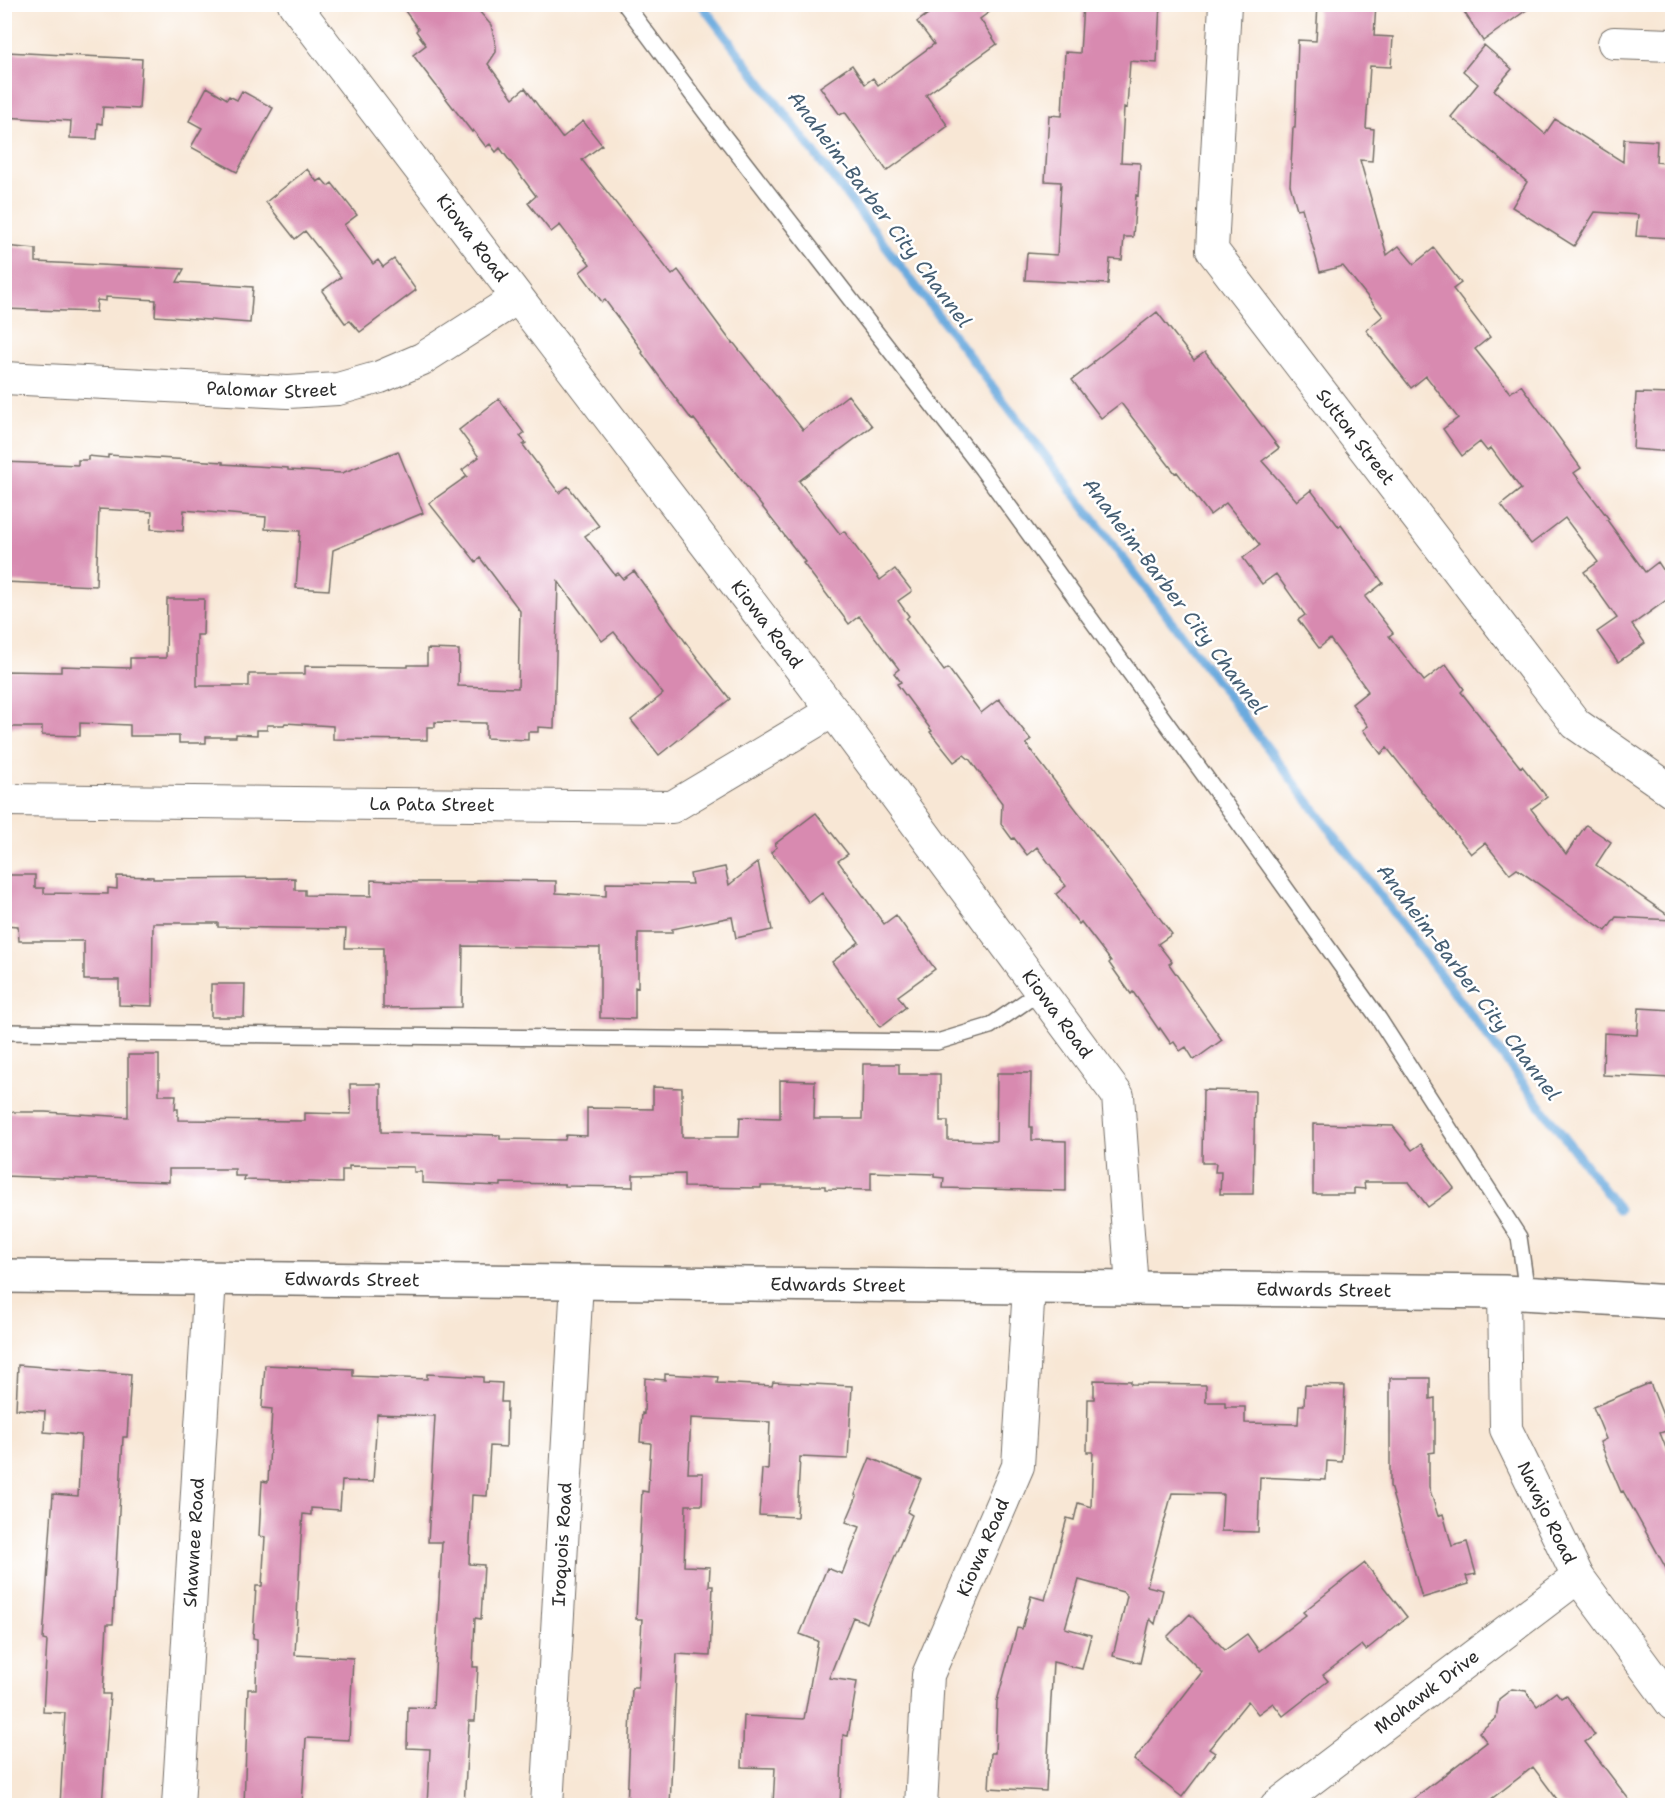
<svg xmlns="http://www.w3.org/2000/svg" width="1677" height="1810" font-family="'Shantell Sans',sans-serif">
<style>
.lines{fill:none;stroke-linecap:round;stroke-linejoin:round}
.stream{stroke:#6baade;stroke-width:9}
.building{fill:#d88ab0}
.service-casing{stroke:#736d66;stroke-width:18}
.minor-casing{stroke:#736d66;stroke-width:34}
.tertiary-casing{stroke:#736d66;stroke-width:36}
.service{stroke:#fff;stroke-width:15}
.minor{stroke:#fff;stroke-width:32}
.tertiary{stroke:#fff;stroke-width:33}
.labels{text-anchor:middle;stroke-width:5;stroke-linejoin:round;paint-order:stroke}
.street-label{font-size:18px;fill:#2b2b2b;stroke:#fff}
.water-label{font-size:20px;font-style:italic;fill:#455e73;stroke:#fff}
</style>
<rect width="100%" height="100%" fill="#fff"/>
<filter id="ink" filterUnits="userSpaceOnUse"><feTurbulence type="fractalNoise" baseFrequency=".0167" numOctaves="2"/><feDisplacementMap in="SourceGraphic" scale="12" xChannelSelector="R" yChannelSelector="G"/><feConvolveMatrix kernelMatrix="1 2 1 2 8 2 1 2 1" color-interpolation-filters="sRGB"/></filter>
<filter id="wash" filterUnits="userSpaceOnUse"><feTurbulence type="fractalNoise" baseFrequency=".008" numOctaves="4" result="noise"/><feDisplacementMap in="SourceGraphic" scale="24" xChannelSelector="R" yChannelSelector="G"/><feGaussianBlur stdDeviation="1.35" result="paint"/><feColorMatrix in="noise" values="0 0 0 0 0 0 0 0 0 0 0 0 0 0 0 0 0 1.4 0 .05"/><feComposite in="paint" operator="in"/></filter>
<g filter="url(#wash)">
<rect width="100%" height="100%" fill="#f8e7d5"/>
<g class="lines">
<path class="stream" d="M701,4l918,1205"/>
</g>
<g id="blocks">
<path class="building" d="M400,4h73l18,21 5,21v6l-8,12 25,34 12,-10 37,50 21,-17 19,24 -20,15 90,115 6,-5 54,73 1,-1 70,88 45,-35 24,31 -73,55 41,53 4,-3 36,49 15,-11 17,22 -14,10 11,15 -3,3 38,52 4,-3 33,45 18,-14 32,41 -5,4 146,190 -14,10 14,18 -3,2 53,76 -28,20 -8,-13 -6,4 -6,-9 -3,2 -11,-16 -1,2 -26,-38 -2,2 -22,-31 2,-2 -30,-39 -2,2 -23,-30 10,-8 -29,-39 -10,8 -13,-17 -2,1 -11,-15 1,-21 -32,-43 -6,-5 -10,7 -24,-30 2,-1 -35,-47 4,-2 -7,-9 5,-4 -40,-53 -10,8 -46,-61 2,-1 -111,-143 -2,1 -22,-29 -28,-38 1,-1 -38,-52 -3,2 -22,-30 10,-8 -30,-39 -9,7 -23,-29 8,-7 -36,-48 -4,4 -6,-8 -4,3 -13,-17 -1,2 -51,-66 -8,-11 13,-10 -10,-14 2,-2z
M942,4h58l-20,15 17,25 -71,51 22,31 -61,45 -42,-59 -5,3 -20,-28 32,-22 13,19 8,-6 5,7 56,-41 -17,-22z
M1083,4h77l-3,59 -27,-2 -3,47 -3,-1 -3,55 19,1 -2,33 -2,-1 -3,42h-9l-2,23 -12,-1 -2,25 -83,-4 2,-27 30,2 4,-73 -16,-1 4,-66 13,1 3,-64 15,1z
M1318,4h58l-2,32 19,1 -2,30 -21,-1 -4,62 8,1 -2,32 -12,-1 27,95 12,-9 15,18 20,-16 27,35 -8,6 37,48 -15,12 35,44 11,-8 60,83 -7,5 35,46 -2,1 38,52 13,-10 14,21v13l-40,29 13,18 -27,19 -21,-30 20,-14 -33,-46 14,-10 -33,-44 -34,26 -30,-39 20,-16 -30,-41 -4,3 -7,-9 -18,14 -19,-27 15,-11 -32,-42 -15,12 -45,-58 17,-14 -40,-50 -23,6 -18,-64 -5,1 -7,-24 3,-57h2l3,-88 18,1z
M1459,4h76l-52,37z
M1484,45l28,24 -18,21 51,44 10,-15 68,43 1,-23 33,2 -1,21 9,1 -1,6h8v69l-36,-2 2,-21 -43,-3 -21,34 -62,-39 15,-25 -76,-65 27,-33 -15,-13z
M6,52l136,7 -3,50 -36,-2 -1,17 -4,-1 -1,16 -27,-1 1,-17 -67,-4v-60l2,1z
M207,87l20,12 2,-3 8,4 5,-9 31,17 -36,64 -46,-25 11,-19 -13,-7z
M307,169l10,13 5,-3 6,7 4,-3 25,32 -13,10 29,39 5,-4 5,7 11,-8 22,31 -56,42 -10,-11 -5,2 -23,-32 19,-14 -36,-46 -10,8 -29,-37z
M4,246l32,3v13l148,7 -7,13 76,5 -3,36 -95,-7 1,-16 -50,-3v4l-9,-1 -1,12 -92,-3z
M1157,312l37,48 11,-8 74,96 -17,13 35,40 14,-11 28,37 2,-2 42,58 -18,14 28,36 -4,3 35,45 22,-17 18,25 -3,3 59,75 2,-1 25,31 -16,12 35,45 20,-29 25,17 -15,23 76,53v2l-56,-3 -10,14 -89,-62 -7,5 -25,-31 -14,11 -84,-106 -6,6 -18,-24 5,-4 -16,-22 16,-13 -38,-52 -11,9 -21,-28 7,-5 -29,-41 -14,10 -19,-26 17,-13 -34,-42 -16,12 -33,-43 -2,1 -54,-70 -20,15 -29,-38 22,-17 -1,-1z
M1636,393l36,1v58l-39,-3z
M499,399l25,34 -4,3 6,7 -3,2 36,48 9,-7 31,40 -14,10 30,39 3,-2 5,6 11,-8 58,80 38,48 -71,56 -28,-35 32,-26 -49,-62 -12,9 -44,-60 -4,147 -16,-1v5h-10v8l-42,-2v-15l-51,-1v5h-8v13l-94,-1v-13l-48,-3 -1,2h-17v5h-10v5l-21,-1v3h-30v6h-27v-7h-49v-11l-50,-2v13l-38,-1v-8h-38v-56l57,1v-6l69,2v-10h36l1,-59h37l-1,36h-6v51h52v-12h56v-8l103,1v-2h19v-16l32,1 -1,36 60,2 2,-77 -40,-53 -4,4 -47,-59 38,-27 -5,-6 17,-13 -20,-27z
M398,451l25,62 -90,37 -4,40 -33,-2 4,-57 -35,-2 1,-12 -82,-7 -1,21 -32,-2 1,-17 -53,-3 -3,77 -91,-4 2,-27h-3v-93l74,3v-5h10v-4l20,2v-3l115,7v2l65,4v2l54,3z
M816,813l32,41 -10,7 46,63 12,-9 39,54 -37,27 8,11 -26,20 -48,-65 27,-20 -37,-49 -13,10 -38,-51 6,-5 -2,-3z
M758,862l14,68 -36,8 -4,-21 -60,12v4h-34v55l-3,-1v32l-35,-1v-70l-137,-2 -1,61 -79,1v-60h-38l1,-19 -128,-2v-4h-65l-1,83 -33,-1v-25h-35v-39h-65l-1,-15 -14,-1v-50h31v13h9v5l64,1v-6l9,1v-13l36,1v2l142,-1v12h10v5l66,1v-16l43,2h62v-2l80,1v12l50,3v-13l86,1 -2,-10 35,-7 4,18z
M211,984h34l-1,33h-33z
M1639,1008l33,2v68l-69,-3 1,-42 33,2z
M128,1055h31v40h17l-1,14h3v11l127,1v-8l46,1 -1,-30h31v48l119,3v4l65,1 1,-5 21,1v-28l66,1v-22l29,1v49h57l1,-20 40,1v-38l35,1 -1,38h48l1,-55h36v10h41v47h8v19l48,1 1,-68h34l-1,54h2v13l34,1v50l-123,-3 1,-10 -10,-1v-3l-63,-2v18l-46,-1v-3h-64v2l-77,-1v-13l-51,1v12l-68,-1v-2l-64,-1v3l-79,-3v-11h-8v-5l-65,-1v4h-7v13l-98,-3 1,-4h-10v-7h-66v13l-165,-6v-64h41l83,5z
M1203,1090l52,1 -2,103h-33l1,-22h-6l1,-9h-14z
M1313,1124l80,2 19,24 9,-6 33,44 -26,19 -19,-25h-45l1,7 -11,-1v6h-41z
M18,1365l113,9 -4,63h-4l-10,187h-6l-4,70h7l-8,112h-42l5,-93 -22,-1 4,-71 -4,-1 10,-146 25,2 3,-61 -37,-3 1,-21 -29,-2z
M265,1365l88,4v7l74,3v-5l56,3v5l19,1 -1,19h6l-1,45 -16,-1 -3,50 -15,-1 -3,69 15,1 -3,54 -6,-1 -2,49h5l-3,54h-6l-5,85h-37l3,-57 -23,-1 1,-41 25,1 9,-166h-14l7,-126 -58,-2 -4,68 -31,-1 -2,29 -29,-2v7l-8,-1 -2,24 -6,117 58,3 -4,82 -43,-2 -4,68h-58l4,-117h8l1,-50 -4,-1 3,-52h6l3,-49 -6,-1 3,-55 6,1 4,-73 -10,-1z
M665,1374l53,3 -1,6 55,3 1,-4 79,4 -4,73 -48,-2 -3,60 -38,-2 3,-46 6,1 2,-48 -79,-4 -3,55h15l-1,32h-16l-2,61 26,1 -1,19h4l-3,70 -33,-2 -7,152h-43l5,-118h6l4,-69h-6l6,-128 6,1 3,-49 -11,-1 2,-29 2,1 1,-36 20,2z
M1390,1378h40v21l5,-1v54l-6,1v34l9,29 5,-2 9,32 15,-4 9,32 -10,2 3,8 -47,14 -32,-112z
M1094,1380l37,1v3l75,1v17h19v5h20v16l53,1 1,-19h5l1,-20 40,1 -3,76 -15,-1 -1,19 -66,-3 -2,55 -37,-1 2,-37 -51,-1 -25,93 16,4 -8,34 -5,-5 -10,44 -27,-7 14,-60 -4,-4 -44,-12 -14,48 26,7 -9,34 -29,-7 -7,129 -57,-3 2,-35h4l2,-52 20,-73 5,1 9,-33 14,4 22,-82 7,2 4,-17 13,4 2,-55h-6l1,-53h6z
M1650,1383l19,47 -9,3 12,30v116l-49,-88 -2,1 -21,-50 6,-3 -13,-32z
M870,1458l51,21 -14,33 5,3 -45,108 -14,-6 -24,61 28,4 -9,54 -5,-1 -3,71 -67,-2 2,-36 -33,-1 2,-51 60,3 14,-78 -18,-7 27,-66 15,6 18,-47 -14,-5 11,-26 -2,-1z
M1365,1563l42,54 -41,33 -4,-5 -39,30 5,6 -45,35 -10,-13 -15,11 -10,-13 -39,48 6,4 -33,44 -48,-37 68,-88 -35,-35 23,-23 35,36 22,-16 12,17 47,-36 -3,-3z
M1512,1689l14,2 11,15 19,-14 5,6 5,-3 29,40 -10,7 49,64h-72l-29,-39 -51,39h-78l83,-64 -8,-10 17,-14 3,-19z"/>
</g>
</g>
<g filter="url(#ink)">
<use href="#blocks" fill-opacity="0" stroke="#736d66" stroke-width="1.5"/>
<g class="lines">
<g class="service-casing">
<path id="service" d="M625,4l84,113 273,352 249,343 148,207 140,218 8,56
M4,1032l933,10 53,-16 51,-35"/>
</g>
<g class="minor-casing">
<g id="minor">
<path id="s1" d="M294,4l539,707 285,385 14,192"/>
<path id="s2" d="M1225,4l-13,246 364,474 96,67"/>
<path d="M1614,43l58,2"/>
<path id="s3" d="M4,378l284,14 50,-3 42,-12 42,-18 95,-61"/>
<path id="s4" d="M4,800l668,7 161,-96"/>
<path id="s5" d="M1504,1292l2,137 72,148 94,127"/>
<path id="s6" d="M178,1806l32,-528"/>
<path id="s7" d="M547,1806l30,-524"/>
<path id="s8" d="M921,1806l7,-131 90,-209 11,-179"/>
<path id="s9" d="M1276,1806l302,-229"/>
</g>
</g>
<g class="tertiary-casing">
<g id="tertiary">
<path id="s10" d="M4,1276l1500,16 168,10"/>
</g>
</g>
<use href="#service" class="service"/>
<use href="#minor" class="minor"/>
<use href="#tertiary" class="tertiary"/>
</g>
</g>
<g class="labels">
<g class="street-label">
<text dy="6" stroke="none"><textPath href="#s1" startOffset="294">Kiowa Road</textPath></text>
<text dy="6" stroke="none"><textPath href="#s3" startOffset="268">Palomar Street</textPath></text>
<text dy="6" stroke="none"><textPath href="#s2" startOffset="482">Sutton Street</textPath></text>
<text dy="6" stroke="none"><textPath href="#s1" startOffset="780">Kiowa Road</textPath></text>
<text dy="6" stroke="none"><textPath href="#s4" startOffset="428">La Pata Street</textPath></text>
<text dy="6" stroke="none"><textPath href="#s1" startOffset="1266">Kiowa Road</textPath></text>
<text dy="6" stroke="none"><textPath href="#s10" startOffset="348">Edwards Street</textPath></text>
<text dy="6" stroke="none"><textPath href="#s10" startOffset="834">Edwards Street</textPath></text>
<text dy="6" stroke="none"><textPath href="#s10" startOffset="1320">Edwards Street</textPath></text>
<text dy="6" stroke="none"><textPath href="#s5" startOffset="230">Navajo Road</textPath></text>
<text dy="6" stroke="none"><textPath href="#s6" startOffset="264">Shawnee Road</textPath></text>
<text dy="6" stroke="none"><textPath href="#s7" startOffset="262">Iroquois Road</textPath></text>
<text dy="6" stroke="none"><textPath href="#s8" startOffset="270">Kiowa Road</textPath></text>
<text dy="6" stroke="none"><textPath href="#s9" startOffset="189">Mohawk Drive</textPath></text>
</g>
<g class="water-label">
<text transform="translate(880 209) rotate(53)" y="7">Anaheim-Barber City Channel</text>
<text transform="translate(1175 596) rotate(53)" y="7">Anaheim-Barber City Channel</text>
<text transform="translate(1469 982) rotate(53)" y="7">Anaheim-Barber City Channel</text>
</g>
</g>
<rect width="1677" height="1810" fill="none" stroke="#fff" stroke-width="24"/>
</svg>
